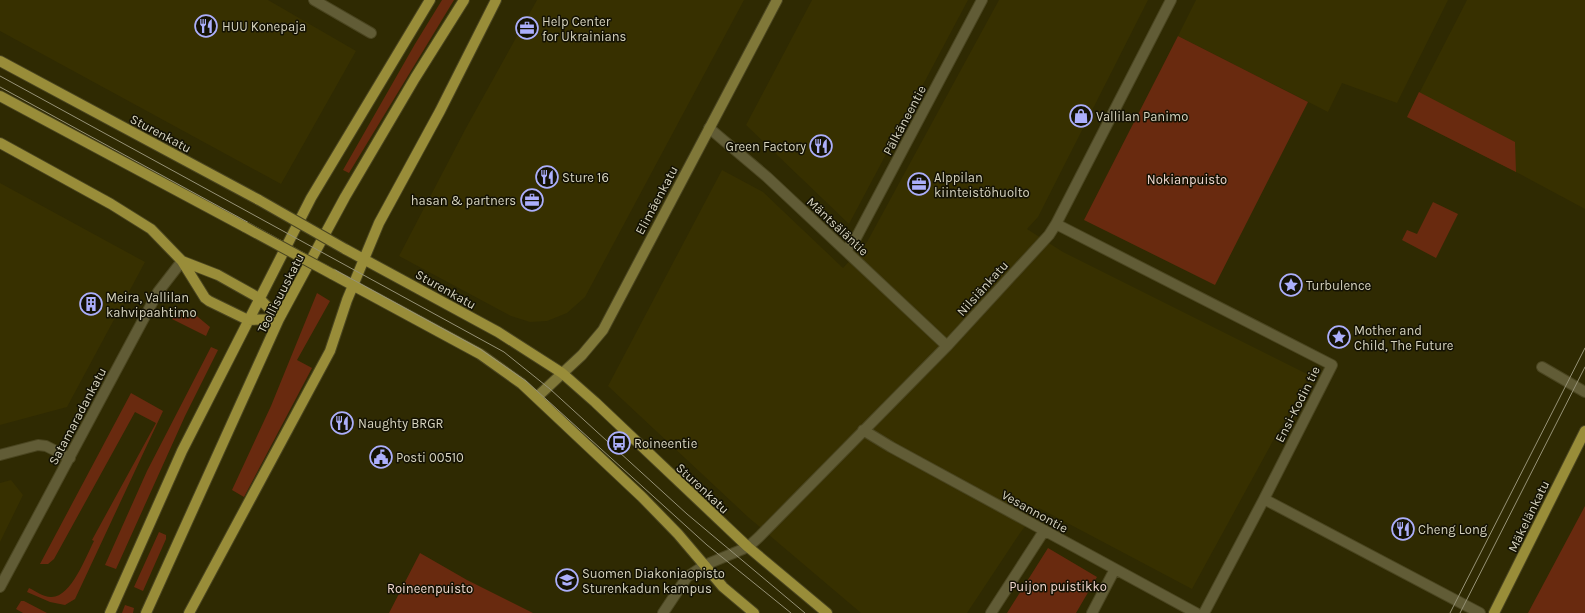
<svg xmlns="http://www.w3.org/2000/svg" width="1585" height="613" font-family="Karla,sans-serif">
<style>
.built{fill:#373000}
.green{fill:#692a0f}
.lines{fill:none;stroke-linecap:round;stroke-linejoin:round}
.street-casing{stroke:#4a4520;stroke-width:12}
.secondary-casing{stroke:#4a4520;stroke-width:12}
.primary-casing{stroke:#4a4520;stroke-width:12}
.street{stroke:#615c36;stroke-width:10}
.secondary{stroke:#807839;stroke-width:10}
.primary{stroke:#998d39;stroke-width:10}
.tram{stroke:#969276;stroke-width:1}
.primary-bridge-casing{stroke:#4a4520;stroke-width:12;stroke-linecap:butt}
.primary-bridge{stroke:#998d39;stroke-width:10}
.labels{text-anchor:middle;stroke-width:3;stroke-linejoin:round;paint-order:stroke}
.poi-label{font-size:13px;fill:#d6d3be;stroke:#141204;text-anchor:start}
.street-label{font-size:13px;fill:#d6d3be;stroke:#141204}
.park-label{font-size:13px;fill:#f0d7ce;stroke:#141204}
</style>
<rect width="100%" height="100%" fill="#2f2a02"/>
<path class="built" d="M0,0h268l88,51 -75,133 -281,-153z
M537,0h207l-159,297 -18,16 -20,8 -17,1 -19,-6 -112,-60 67,-128z
M812,0h156l-119,224 -103,-99z
M999,0h149l-110,217 -11,12 36,23 246,123 -117,214 -153,-81 -19,25 -53,80h-106l-113,-96 -140,-131 114,-216 41,22 80,76 24,-26z
M1196,0h252l-51,103 -55,-20 -14,29 -150,-76z
M1467,0h118v209l-69,-37 -109,-55z
M0,183l145,79 -78,145 -67,18z
M11,480l12,15 -23,47v-59z"/>
<path class="green" d="M442,0h12l-105,173 -6,-3 72,-126z
M1178,36l130,66 -93,183 -131,-65z
M1419,92l96,50 1,30 -109,-55z
M1433,202l25,12 -22,44 -34,-18 5,-10 10,4z
M317,293l13,8 -33,59 15,8 -68,129 -12,-7 39,-84z
M185,310l7,2 18,15 -4,9 -34,-17 7,-8z
M211,347l7,3 -33,66 -69,153 -11,-4 42,-94z
M131,393l32,18 -88,188 -10,6 -15,-3 -23,-10 2,-4c7,3 14,9 22,9 20,1 35,-41 43,-56l-2,-1 64,-117 -21,-11 -81,147 -6,5h-8z
M1585,506v107h-57z
M159,532l7,3v4l-23,52 -9,-4z
M1048,548l49,29 -21,36h-69z
M420,553l47,27 66,33h-144z
M21,601h3l23,12h-24l-7,-4z
M125,605l9,3 -1,5h-11z"/>
<g class="lines">
<g class="street-casing">
<path id="street" d="M314,0l57,33
M709,128l58,49 180,169
M1056,224l276,141 -68,134 216,114
M846,250l10,-12 126,-238
M1542,367l43,25
M863,430l28,17 305,166
M0,455l38,-10 8,1 24,12
M0,587l158,-295 24,-31
M663,613l24,-36 18,-12 43,-18 11,-10 188,-191 102,-111 7,-11 115,-224
M991,613l53,-82
M1092,613l23,-44
M1204,613l60,-114"/>
</g>
<g class="secondary-casing">
<path id="secondary" d="M537,397l45,-42 21,-25 174,-330"/>
</g>
<g class="primary-casing">
<path id="primary" d="M0,61l259,139
M0,96l245,131
M0,143l111,61 40,25 31,32 23,37 4,3 39,19 31,-1
M345,249l153,83 64,41 33,29 153,145 79,66
M182,261l36,14 41,23 20,21
M332,274l148,80 42,30 120,113 36,37 45,53 31,26
M110,613l72,-162 129,-253 119,-198
M146,613l133,-294 66,-122 70,-119 49,-78
M189,613l141,-262 17,-51 32,-77 61,-112 56,-111
M1494,613l91,-182"/>
</g>
<use href="#street" class="street"/>
<use href="#secondary" class="secondary"/>
<use href="#primary" class="primary"/>
<path class="tram" d="M0,76l504,276 46,37 137,125 118,99
M0,87l480,262 46,32 181,164 84,68
M1450,613l135,-265
M1460,613l125,-246"/>
<g class="primary-bridge-casing">
<path id="primary-bridge" d="M259,200l86,49
M245,227l87,47"/>
</g>
<use href="#primary-bridge" class="primary-bridge"/>
</g>
<defs>
<g id="restaurant-ring" transform="scale(1.15)"><circle r="9.5" fill="#141204" stroke="#acaffb" stroke-width="1.5"/><path d="M-5-6h1v4h1v-4h1v4h1v-4h1v5L-1.5 .5V6h-2V.5L-5-1ZM5-6V6H3V1.5H1.5Q1.5-4 5-6Z" fill="#acaffb"/></g>
<g id="office-ring" transform="scale(1.15)"><circle r="9.5" fill="#141204" stroke="#acaffb" stroke-width="1.5"/><path d="M-6-3h4V-5.5h4V-3h4V5H-6ZM-1-4.5V-3h2v-1.5ZM-6 0V1H6V0Z" fill="#acaffb"/></g>
<g id="shop-ring" transform="scale(1.15)"><circle r="9.5" fill="#141204" stroke="#acaffb" stroke-width="1.5"/><path d="M-5-2.5h2.3a2.7 3.5 0 0 1 5.4 0H5L5.5 6h-11ZM-1.5-2.5h3a1.5 2.3 0 0 0-3 0Z" fill="#acaffb"/></g>
<g id="sight-ring" transform="scale(1.15)"><circle r="9.5" fill="#141204" stroke="#acaffb" stroke-width="1.5"/><path d="M0-6L1.8-2.2L6-1.7L2.9 1.2L3.7 5.4L0 3.3L-3.7 5.4L-2.9 1.2L-6-1.7L-1.8-2.2Z" fill="#acaffb"/></g>
<g id="building-ring" transform="scale(1.15)"><circle r="9.5" fill="#141204" stroke="#acaffb" stroke-width="1.5"/><path d="M-4-6H4V6H1V3H-1V6H-4ZM-2.5-4.3h1.7v1.8h-1.7ZM.8-4.3h1.7v1.8H.8ZM-2.5-1h1.7V.8h-1.7ZM.8-1h1.7V.8H.8Z" fill="#acaffb"/></g>
<g id="bus-ring" transform="scale(1.15)"><circle r="9.5" fill="#141204" stroke="#acaffb" stroke-width="1.5"/><path d="M-5-6H5V4H4V6H2V4H-2V6H-4V4H-5ZM-3.5-4V0h7V-4ZM-3.5 1.2v1.5H-2V1.2ZM2 1.2v1.5H3.5V1.2Z" fill="#acaffb"/></g>
<g id="civic-ring" transform="scale(1.15)"><circle r="9.5" fill="#141204" stroke="#acaffb" stroke-width="1.5"/><path d="M-.6-6.5H3V-4.5H.6V-3L4-1V1h2V6H-6V1h2V-1L-.6-3ZM-1.2 2.5V6h2.4V2.5Z" fill="#acaffb"/></g>
<g id="school-ring" transform="scale(1.15)"><circle r="9.5" fill="#141204" stroke="#acaffb" stroke-width="1.5"/><path d="M0-5L7-2L0 1L-7-2ZM-4 1L0 2.5L4 1V4Q0 6-4 4Z" fill="#acaffb"/></g>
</defs>
<g fill-rule="evenodd">
<use href="#restaurant-ring" x="206" y="26"/>
<use href="#office-ring" x="527" y="28"/>
<use href="#shop-ring" x="1081" y="116"/>
<use href="#restaurant-ring" x="821" y="146"/>
<use href="#restaurant-ring" x="547" y="177"/>
<use href="#office-ring" x="919" y="184"/>
<use href="#office-ring" x="532" y="200"/>
<use href="#sight-ring" x="1291" y="285"/>
<use href="#building-ring" x="91" y="304"/>
<use href="#sight-ring" x="1339" y="337"/>
<use href="#restaurant-ring" x="342" y="423"/>
<use href="#bus-ring" x="619" y="443"/>
<use href="#civic-ring" x="381" y="457"/>
<use href="#restaurant-ring" x="1403" y="529"/>
<use href="#school-ring" x="567" y="580"/>
</g>
<g class="labels">
<g class="poi-label">
<text x="542" y="26">Help Center<tspan x="542" dy="15">for Ukrainians</tspan></text>
<text x="222" y="31">HUU Konepaja</text>
<text x="1096" y="121">Vallilan Panimo</text>
<text x="806" y="151" text-anchor="end">Green Factory</text>
<text x="562" y="182">Sture 16</text>
<text x="934" y="182">Alppilan<tspan x="934" dy="15">kiinteistöhuolto</tspan></text>
<text x="516" y="205" text-anchor="end">hasan &amp; partners</text>
<text x="1306" y="290">Turbulence</text>
<text x="106" y="302">Meira, Vallilan<tspan x="106" dy="15">kahvipaahtimo</tspan></text>
<text x="1354" y="335">Mother and<tspan x="1354" dy="15">Child, The Future</tspan></text>
<text x="358" y="428">Naughty BRGR</text>
<text x="634" y="448">Roineentie</text>
<text x="396" y="462">Posti 00510</text>
<text x="1418" y="534">Cheng Long</text>
<text x="582" y="578">Suomen Diakoniaopisto<tspan x="582" dy="15">Sturenkadun kampus</tspan></text>
</g>
<g class="street-label">
<text transform="translate(904 120) rotate(-62)" y="5">Pälkäneentie</text>
<text transform="translate(161 133) rotate(28)" y="5">Sturenkatu</text>
<text transform="translate(656 200) rotate(-62)" y="5">Elimäenkatu</text>
<text transform="translate(838 226) rotate(43)" y="5">Mäntsäläntie</text>
<text transform="translate(982 288) rotate(-48)" y="5">Nilsiänkatu</text>
<text transform="translate(446 289) rotate(29)" y="5">Sturenkatu</text>
<text transform="translate(280 293) rotate(-63)" y="5">Teollisuuskatu</text>
<text transform="translate(1297 404) rotate(-63)" y="5">Ensi-Kodin tie</text>
<text transform="translate(77 416) rotate(-62)" y="5">Satamaradankatu</text>
<text transform="translate(703 488) rotate(43)" y="5">Sturenkatu</text>
<text transform="translate(1035 511) rotate(29)" y="5">Vesannontie</text>
<text transform="translate(1528 516) rotate(-64)" y="5">Mäkelänkatu</text>
</g>
<g class="park-label">
<text x="1187" y="184">Nokianpuisto</text>
<text x="1058" y="591">Puijon puistikko</text>
<text x="430" y="593">Roineenpuisto</text>
</g>
</g>
</svg>
